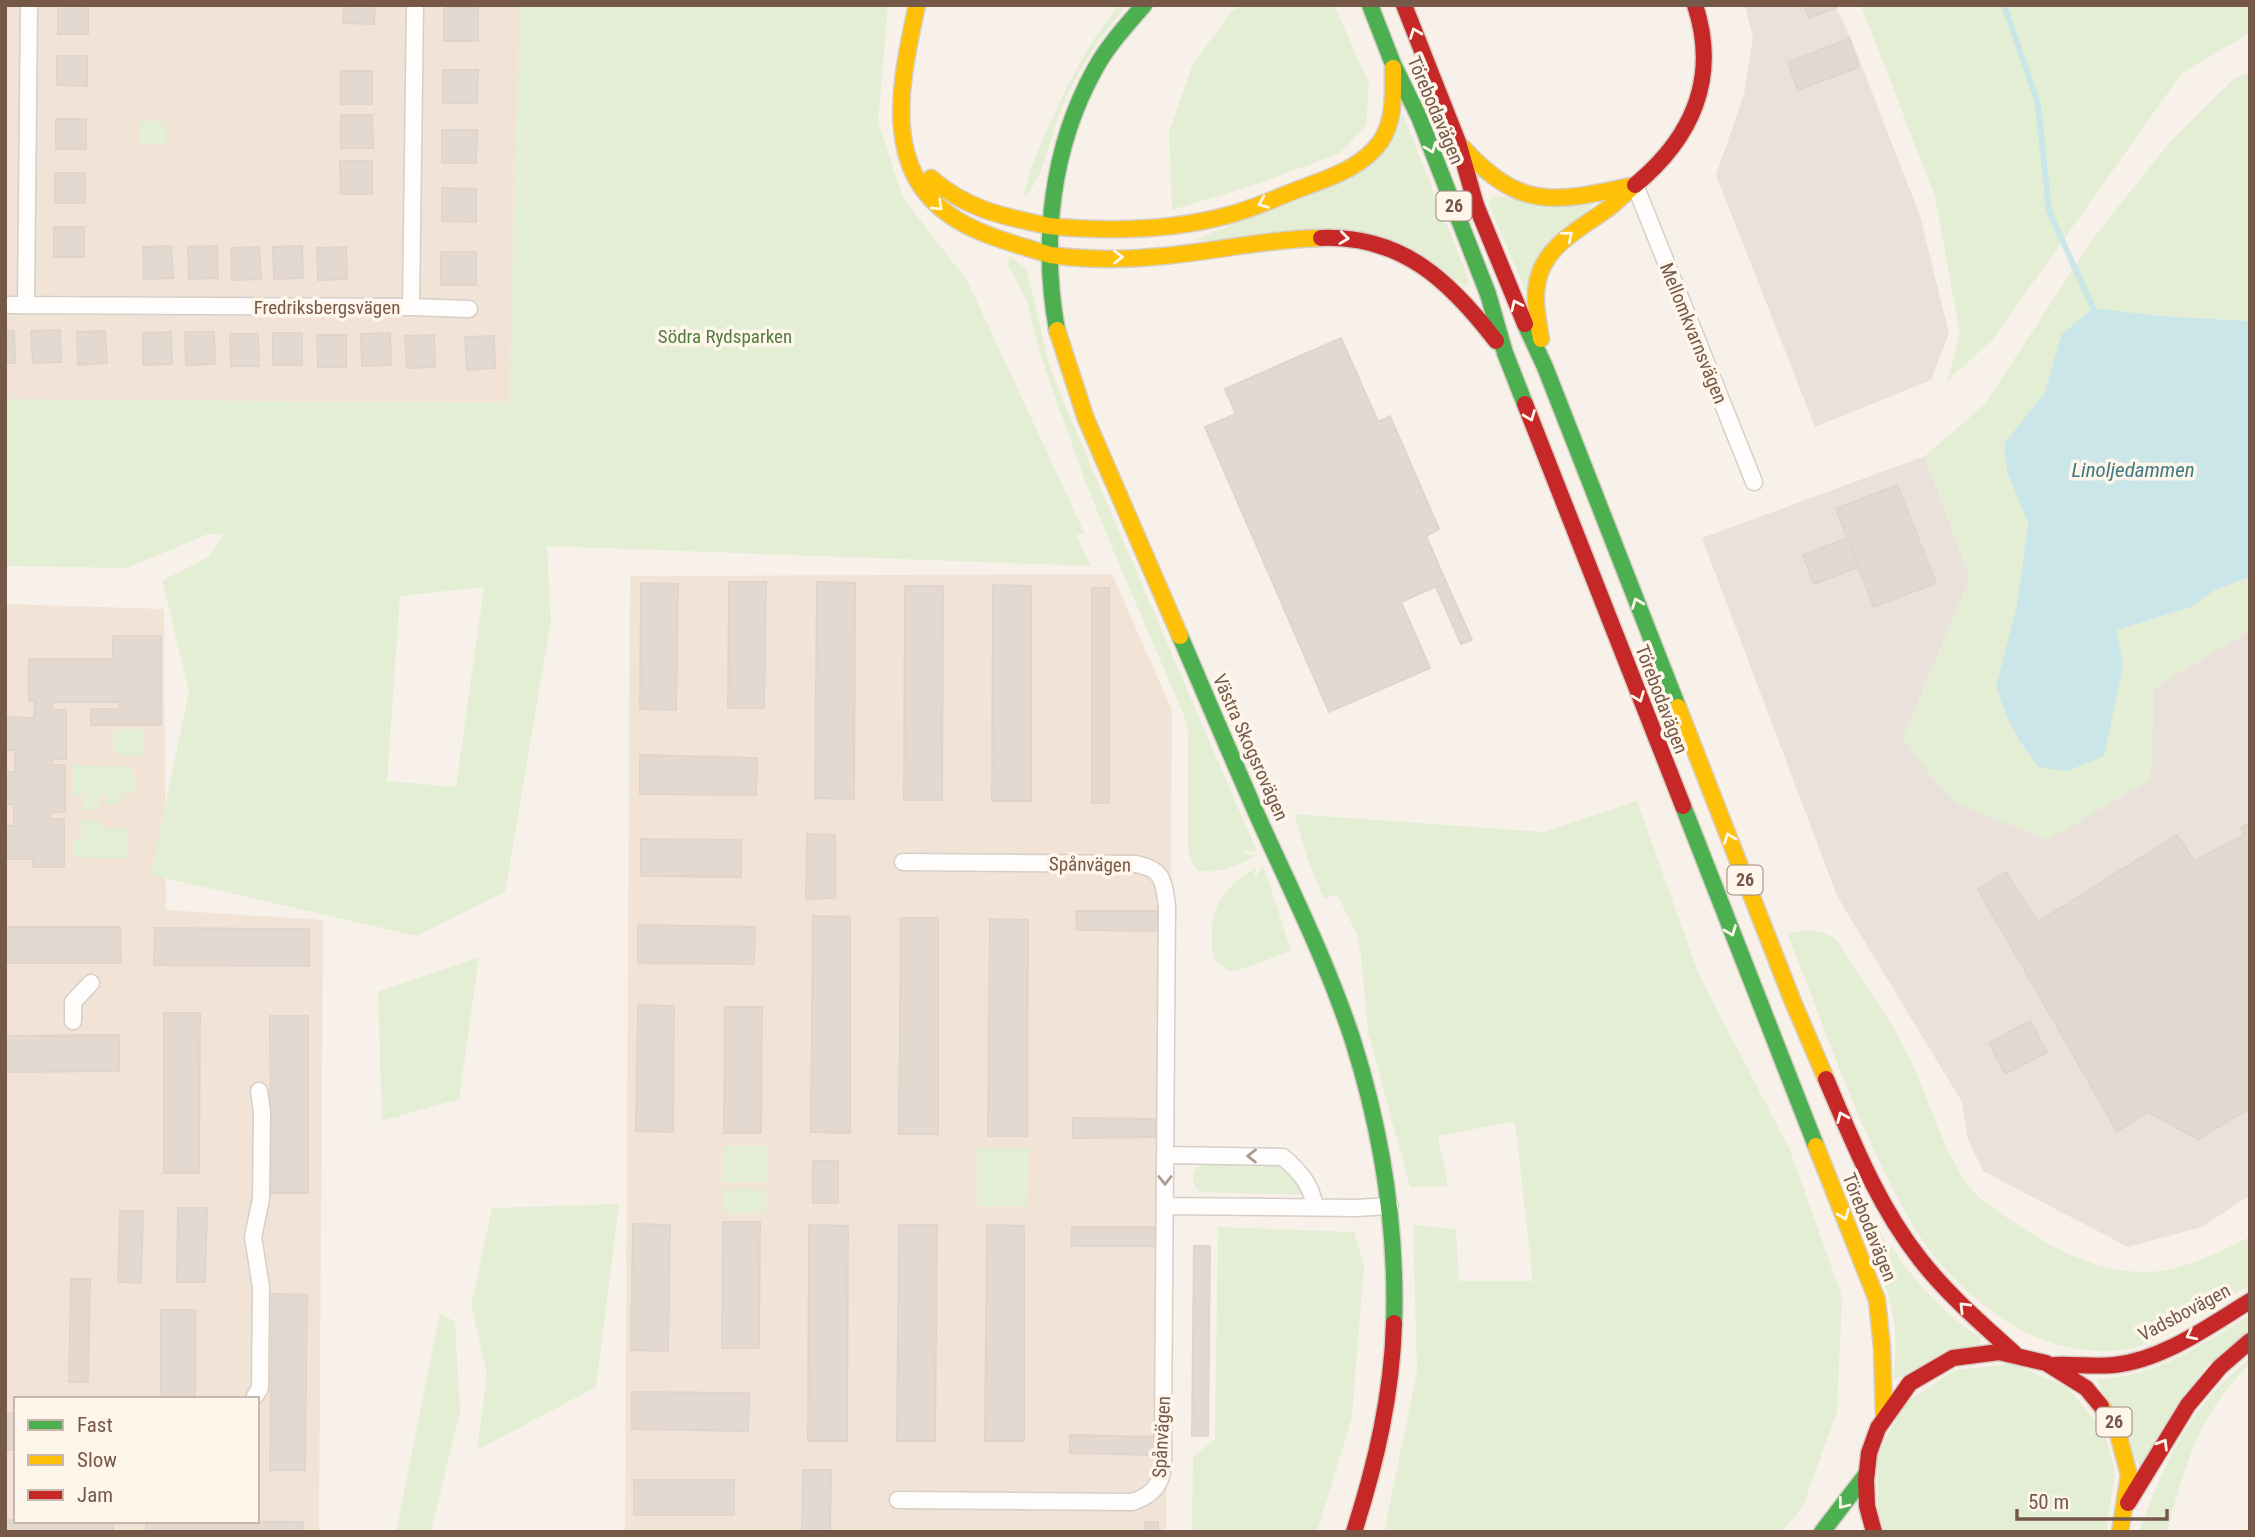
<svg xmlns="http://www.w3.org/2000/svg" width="2255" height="1537" font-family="'Roboto Condensed',sans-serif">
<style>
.residential{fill:#f1e4d7;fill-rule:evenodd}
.industrial{fill:#eae1db}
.green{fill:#e4eed4;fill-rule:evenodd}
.water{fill:#cbe6e8}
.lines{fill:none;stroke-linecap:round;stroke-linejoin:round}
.stream{stroke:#cbe6e8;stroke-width:6}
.building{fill:#e4d9d1;stroke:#e0d4cc;stroke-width:2}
.street-casing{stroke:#d6cec7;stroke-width:19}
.fast-casing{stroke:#d6cec6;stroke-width:19}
.slow-casing{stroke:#d6cec6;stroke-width:19}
.jam-casing{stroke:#d6cec6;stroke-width:19}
.street{stroke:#fefdfc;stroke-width:16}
.fast{stroke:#4caf50;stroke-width:16}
.slow{stroke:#ffc107;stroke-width:16}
.jam{stroke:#c62828;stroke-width:16}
.oneway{stroke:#fff6eb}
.oneway2{stroke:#ac9a91}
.labels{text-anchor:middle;stroke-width:7;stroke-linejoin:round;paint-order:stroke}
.shield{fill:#fff6eb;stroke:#9f877a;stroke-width:2}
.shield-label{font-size:18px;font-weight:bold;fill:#765849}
.street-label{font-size:19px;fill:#765849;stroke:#fff6eb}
.park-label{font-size:19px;fill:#547c41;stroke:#fff6eb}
.water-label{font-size:21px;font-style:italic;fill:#3f7a83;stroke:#fff6eb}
</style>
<rect width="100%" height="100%" fill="#f7f1ea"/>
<path class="residential" d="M5,5h515l-11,399 -504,-5z
M1112,574l60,136 -6,822h-541l5,-956z
M5,604l159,5 2,301 157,10 -4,612h-314zM16,1399h241v122h-241z"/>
<path class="industrial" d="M1745,5h90l18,38 67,173 29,117 -18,47 -116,47 -99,-252 28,-81 9,-56z
M1925,456l45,122 -67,160 247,42 4,-92 96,-58v565l-48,32 -74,20 -145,-76 -15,-31 -6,-38 -125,-206 -135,-358z"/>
<path class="green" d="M520,5h368l-10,117 25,76 65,84 117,252 -9,1 15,31 -544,-20 4,75 -46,271 -88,44 -266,-61 38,-184 -27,-110 48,-25 13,-22h-15l-81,34 -122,-2v-167l504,4zM484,587l-28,200 -69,-6 13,-185z
M1119,5h8c-27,32 -51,67 -66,105 -12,29 -16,67 -38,89 4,-24 15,-49 25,-71 20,-44 40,-86 71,-123z
M1243,5h91l35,79 -3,41 -26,28 -83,31 -85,26 -3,-78 24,-68 39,-53z
M1861,5h389v28l-68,40 -190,267 -45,41 13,-47 -25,-137z
M2250,73v248l-90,-5 -99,19 -16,57 -41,53 3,27 21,51 -11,82 -21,81 11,32 13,24 18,24 30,5 55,-105 -6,-36 74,-23 24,-17 35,-13v53l-96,58 -4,92 -103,60 -91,-37 -25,-27 -28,-38 67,-160 -45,-122 60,-52 109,-167 75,-94 66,-65z
M1403,115l67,168 -5,3 -53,-37 -219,-9 103,-39z
M139,121h26v23h-26z
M1495,196l99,7 -68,89 -38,-90z
M1010,256l17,14 21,90 15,41 194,451 -13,-1 1,3 11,1c-20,11 -36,20 -59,15l-5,-8 -4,-12v-116l-3,-16 -72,-168 -29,-72 -43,-121 -14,-55 -19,-37z
M114,729h29v26l-25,1 -4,-5z
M73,765l56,1 5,5v23h-11l-1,10h-16v-9l-7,-1v16h-16v-15h-10z
M1637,801l62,174 91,175 52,147 -5,115 -35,96 -21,24h-397l33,-161 -4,-146 43,4 3,52h74l-18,-160 -77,15 10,50 -38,1 -42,-155 -7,-76 -4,-22 -20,-40 -13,5 -16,-39 -14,-46 249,18z
M82,820h17v8h29l-1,31 -54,-1v-19h9z
M1263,865l28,86 -55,20h-8l-14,-11c-8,-44 4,-71 43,-93l-3,8 2,1z
M1808,930l15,3 13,6c24,39 53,77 73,118 19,40 31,85 55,122 12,20 38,35 57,48 50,32 105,58 165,38 22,-7 43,-18 64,-28v48c-22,13 -43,25 -65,38 -16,9 -34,21 -52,25 -71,15 -138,-25 -184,-75 -7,-8 -15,-16 -21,-24 -63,-97 -98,-209 -141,-316z
M479,957l-20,142 -77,22 -4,-129z
M723,1146h44v36h-45z
M978,1148h51l-1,59 -51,-1z
M1203,1164c20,0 74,-5 88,7 7,5 11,15 13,24l-103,-3c-12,-8 -10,-22 2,-28z
M1855,1184l34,65 3,-2c24,37 52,67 89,91l-1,7 -87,35c2,-20 4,-40 1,-59 -6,-41 -32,-94 -47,-133z
M723,1189h43v24h-43z
M619,1204l-23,183 -119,63 10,-76 -16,-69 21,-97z
M1218,1227l136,5 10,33 -12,152 -35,115h-125l1,-75 22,-18z
M440,1313l15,9 5,90 -29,120h-35z
M2250,1315v14l-45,38 -65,101 -44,-89c63,-2 102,-33 154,-64z
M2250,1358v7c-49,43 -67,105 -83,167h-28c28,-75 48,-122 111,-174z
M2014,1364l54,24 37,46 10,39 -9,59h-222l-6,-17 -1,-60 28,-52 50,-33z"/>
<path class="water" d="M2093,308l67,8 90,5v256l-35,13 -24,17 -74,23 6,36 -19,90 -36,15 -29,-4 -19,-25 -13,-24 -11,-32 21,-81 11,-82 -21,-51 -3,-28 41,-52 16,-57z"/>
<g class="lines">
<path class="stream" d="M2004,5l34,99 11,107 44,97"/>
</g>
<path class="building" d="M58,5h30v29h-30z
M344,5h31l-1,19 -31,-1z
M1804,5h32l1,2 -28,11z
M444,8h34v33h-34z
M1849,39l10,28 -61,23 -10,-28z
M57,56h30v30l-30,-1z
M443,70h35l-1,33h-34z
M341,71h31v33h-31z
M341,115h31l1,33h-32z
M56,119h30v30h-30z
M442,130h35l-1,33h-34z
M340,161h32v33h-31z
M55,173h30v30h-30z
M442,188l34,1v33l-34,-1z
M54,227h30v30h-30z
M171,246l2,32 -29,1 -1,-32z
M217,246l1,32 -29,1 -1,-32z
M302,246l1,32 -29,1 -1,-32z
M259,247l2,32 -29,1 -1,-32z
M346,247l1,32 -29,1 -1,-32z
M441,252h35v33h-35z
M60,330l1,32 -28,1 -2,-32z
M5,331h9l1,32h-10z
M105,331l2,32 -29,2 -1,-33z
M171,332l1,32 -29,1v-32z
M185,332h29l1,32 -29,1z
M273,333h29v32h-29z
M390,333l1,32 -29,1 -1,-32z
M230,334h28l1,32h-28z
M317,335h29v32h-28z
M434,335l1,32 -28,1 -2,-32z
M494,336l1,32 -28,2 -2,-33z
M1341,338l37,84 12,-6 49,113 -13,7 20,46 -45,20 29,66 -101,44 -124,-285 31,-13 -11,-25z
M1897,485l39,98 -62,24 -38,-98z
M1847,538l11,29 -44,17 -11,-29z
M729,582h37l-2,126h-36z
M817,582l38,1 -1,216 -39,-1z
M1446,582l26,58 -11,4 -25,-57z
M641,583l37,1 -2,126 -36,-1z
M993,585l38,1v215h-39z
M905,586h38l-1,214h-38z
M1092,588h17v215h-17z
M113,636h48v89h-70v-16h29v-7h-68v8h14v49h-14v6h13v47h-14v7h13v48h-31v-8h-28v-33h9v-22h-9v-32h10v-22h-10v-33l29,1 1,-17h-6v-42h84z
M640,755l117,3 -1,37 -116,-1z
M2250,823v285l-52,31 -50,-27 -31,19 -139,-242 28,-17 32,50 139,-87 17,26 50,-26 -3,-7z
M807,834l28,1v63l-29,1z
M641,839l100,1v37l-100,-1z
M1076,911h84l-1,20 -82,-1z
M813,916l37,1v216l-39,-1z
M901,918h37v216h-39z
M990,919l38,1 -1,216h-39z
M638,925l117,2 -1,37 -116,-1z
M5,927h115l1,36h-116z
M155,928l154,1v37l-155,-1z
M638,1005l36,1 -1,126 -37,-1z
M725,1007h37l-1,126h-37z
M164,1013h36l-1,160h-35z
M270,1016h38v177h-37z
M2030,1021l17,31 -42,22 -16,-31z
M119,1035v36l-114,1v-36z
M1073,1118l82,1v18l-82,1z
M813,1161h25v42h-25z
M178,1208h29l-2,74h-28z
M120,1211h23l-2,72 -23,-1z
M723,1222h37l-1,126h-37z
M633,1224l37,1 -2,126 -37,-1z
M809,1225l39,1 -1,215h-39z
M899,1225h38l-2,216h-38z
M987,1225l37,1v215h-39z
M1072,1227h83v19h-84z
M1194,1246h16l-2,190h-16z
M71,1279h19l-2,103h-19z
M272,1294l35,1 -2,175h-35z
M161,1310h34v89h-34z
M632,1392l117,1 -1,38 -116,-2z
M5,1413h11v37h-11z
M1070,1435l84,2v18l-84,-2z
M803,1470h28l-1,62h-28z
M634,1480h100v35h-100z
M5,1520l108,1v11h-108z
M146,1521l157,1v10h-157z
M1145,1522h13v10h-13z"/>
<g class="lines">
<g class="street-casing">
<path id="street" d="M1635,185l119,297
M5,305l406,2 4,-302
M26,305l3,-300
M411,307l58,2
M73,1021v-19l18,-19
M1165,1155l118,2c17,15 28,27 32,50
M1165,1206l191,2 34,-2
M255,1396l5,-8 1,-101 -8,-50 8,-38 1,-87 -3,-21
M898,1500l234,2c39,-12 30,-40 31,-75l4,-520c-3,-26 -4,-38 -31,-43l-233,-2"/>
</g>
<g class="fast-casing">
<path id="fast" d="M1370,5l23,59 26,53 69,177 17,59 20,51
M1525,324l20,43 133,340
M1057,330c-16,-88 -6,-182 38,-261 13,-24 31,-43 49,-64
M1180,636c27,63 54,127 82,190 32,70 67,141 91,215 29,92 44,185 41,282
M1683,806l133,340
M1822,1532l43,-56"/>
</g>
<g class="slow-casing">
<path id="slow" d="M917,5c-15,71 -38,163 34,211 29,20 66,28 99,39
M1462,147c58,63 90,56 169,39
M931,178c34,31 74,39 118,48
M1049,226c61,6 121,5 180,-11 24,-6 47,-17 70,-26 30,-11 63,-21 82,-48 14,-22 12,-48 12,-73
M1050,255c38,5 76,5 114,1 53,-5 104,-17 157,-18
M1057,330l29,89 94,217
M1541,339c-3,-18 -7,-36 -4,-55 6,-37 41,-54 69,-74 10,-7 19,-17 29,-25
M1678,707l115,295 33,77
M1816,1146l61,154 5,48 2,67
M2101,1406l15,20 13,49 -9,57"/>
</g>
<g class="jam-casing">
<path id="jam" d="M1404,5l54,137 18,63 49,119
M1635,185c57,-47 84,-107 60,-180
M1321,238c81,-3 129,43 175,103
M1525,404l158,402
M1826,1079c26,61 52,127 94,180 27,35 61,64 94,94
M2054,1365c20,-1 40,2 60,0 49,-5 95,-39 136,-64
M2128,1503l60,-98 32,-38 30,-26
M1354,1532c22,-69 38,-137 40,-209
M1874,1532l-7,-26 -1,-26 3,-27 9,-25 32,-45 43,-25 46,-6 47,11 40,25 15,18"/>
</g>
<use href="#street" class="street"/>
<use href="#fast" class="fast"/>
<use href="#slow" class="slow"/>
<use href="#jam" class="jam"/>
</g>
<defs><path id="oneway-chevron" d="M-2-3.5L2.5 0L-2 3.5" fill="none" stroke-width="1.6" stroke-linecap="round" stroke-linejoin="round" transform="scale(1.75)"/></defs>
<g class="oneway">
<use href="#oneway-chevron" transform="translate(1415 33) rotate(-111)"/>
<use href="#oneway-chevron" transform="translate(1431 148) rotate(69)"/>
<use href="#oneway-chevron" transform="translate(1263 203) rotate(159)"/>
<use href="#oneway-chevron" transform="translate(938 206) rotate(44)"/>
<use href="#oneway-chevron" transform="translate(1568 236) rotate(-39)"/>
<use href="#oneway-chevron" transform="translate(1344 238) rotate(7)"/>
<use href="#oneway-chevron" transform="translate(1118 257) rotate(-1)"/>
<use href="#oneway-chevron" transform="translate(1516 305) rotate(-115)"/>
<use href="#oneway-chevron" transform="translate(1530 416) rotate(69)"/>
<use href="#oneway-chevron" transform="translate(1637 603) rotate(-111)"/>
<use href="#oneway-chevron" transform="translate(1639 697) rotate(69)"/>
<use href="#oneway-chevron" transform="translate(1729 838) rotate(-111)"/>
<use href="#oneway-chevron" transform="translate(1731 931) rotate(69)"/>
<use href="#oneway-chevron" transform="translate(1842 1117) rotate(-113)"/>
<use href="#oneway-chevron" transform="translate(1844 1215) rotate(68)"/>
<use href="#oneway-chevron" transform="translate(1964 1307) rotate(-135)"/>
<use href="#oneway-chevron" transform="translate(2191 1335) rotate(153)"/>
<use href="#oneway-chevron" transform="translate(2163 1444) rotate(-59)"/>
<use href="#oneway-chevron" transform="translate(1843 1504) rotate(128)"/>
</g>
<g class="oneway2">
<use href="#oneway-chevron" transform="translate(1252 1156) rotate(-179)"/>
<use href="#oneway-chevron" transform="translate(1165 1180) rotate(90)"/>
</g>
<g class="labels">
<g class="shield">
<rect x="1436.5" y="191.5" width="35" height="29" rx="5"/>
<rect x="1727.5" y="865.5" width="35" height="29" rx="5"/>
<rect x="2096.5" y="1407.5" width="35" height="29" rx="5"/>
</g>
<g class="shield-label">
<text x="1454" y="212">26</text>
<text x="1745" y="886">26</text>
<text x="2114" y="1428">26</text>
</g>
<g class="street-label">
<text transform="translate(1436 110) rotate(67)" y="7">Törebodavägen</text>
<text x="327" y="314">Fredriksbergsvägen</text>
<text transform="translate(1694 333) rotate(68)" y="7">Mellomkvarnsvägen</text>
<text transform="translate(1662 699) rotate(69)" y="7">Törebodavägen</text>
<text transform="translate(1251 747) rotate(66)" y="7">Västra Skogsrovägen</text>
<text transform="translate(1090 864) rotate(1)" y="7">Spånvägen</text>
<text transform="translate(1870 1227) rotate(68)" y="7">Törebodavägen</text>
<text transform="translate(2184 1312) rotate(-28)" y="7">Vadsbovägen</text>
<text transform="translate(1161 1437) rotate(-87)" y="7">Spånvägen</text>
</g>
<g class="park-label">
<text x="725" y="343">Södra Rydsparken</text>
</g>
<g class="water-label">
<text x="2133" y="477">Linoljedammen</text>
</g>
</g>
<rect width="2255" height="1537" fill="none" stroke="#765849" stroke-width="14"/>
<rect x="14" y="1397" width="245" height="126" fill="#fff6eb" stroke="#c8b7aa" stroke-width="2"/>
<rect x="28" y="1420" width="35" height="10" fill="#4caf50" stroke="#c8b7aa" stroke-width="2"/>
<text x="77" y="1432" font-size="21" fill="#765849">Fast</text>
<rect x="28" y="1455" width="35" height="10" fill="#ffc107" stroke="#c8b7aa" stroke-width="2"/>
<text x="77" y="1467" font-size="21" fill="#765849">Slow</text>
<rect x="28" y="1490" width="35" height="10" fill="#c62828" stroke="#c8b7aa" stroke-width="2"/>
<text x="77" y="1502" font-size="21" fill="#765849">Jam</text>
<path d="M2017 1509v10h150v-10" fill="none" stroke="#765849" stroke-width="3.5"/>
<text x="2028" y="1509" font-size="21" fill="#765849" stroke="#fff6eb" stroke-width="5" paint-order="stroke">50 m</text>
</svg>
